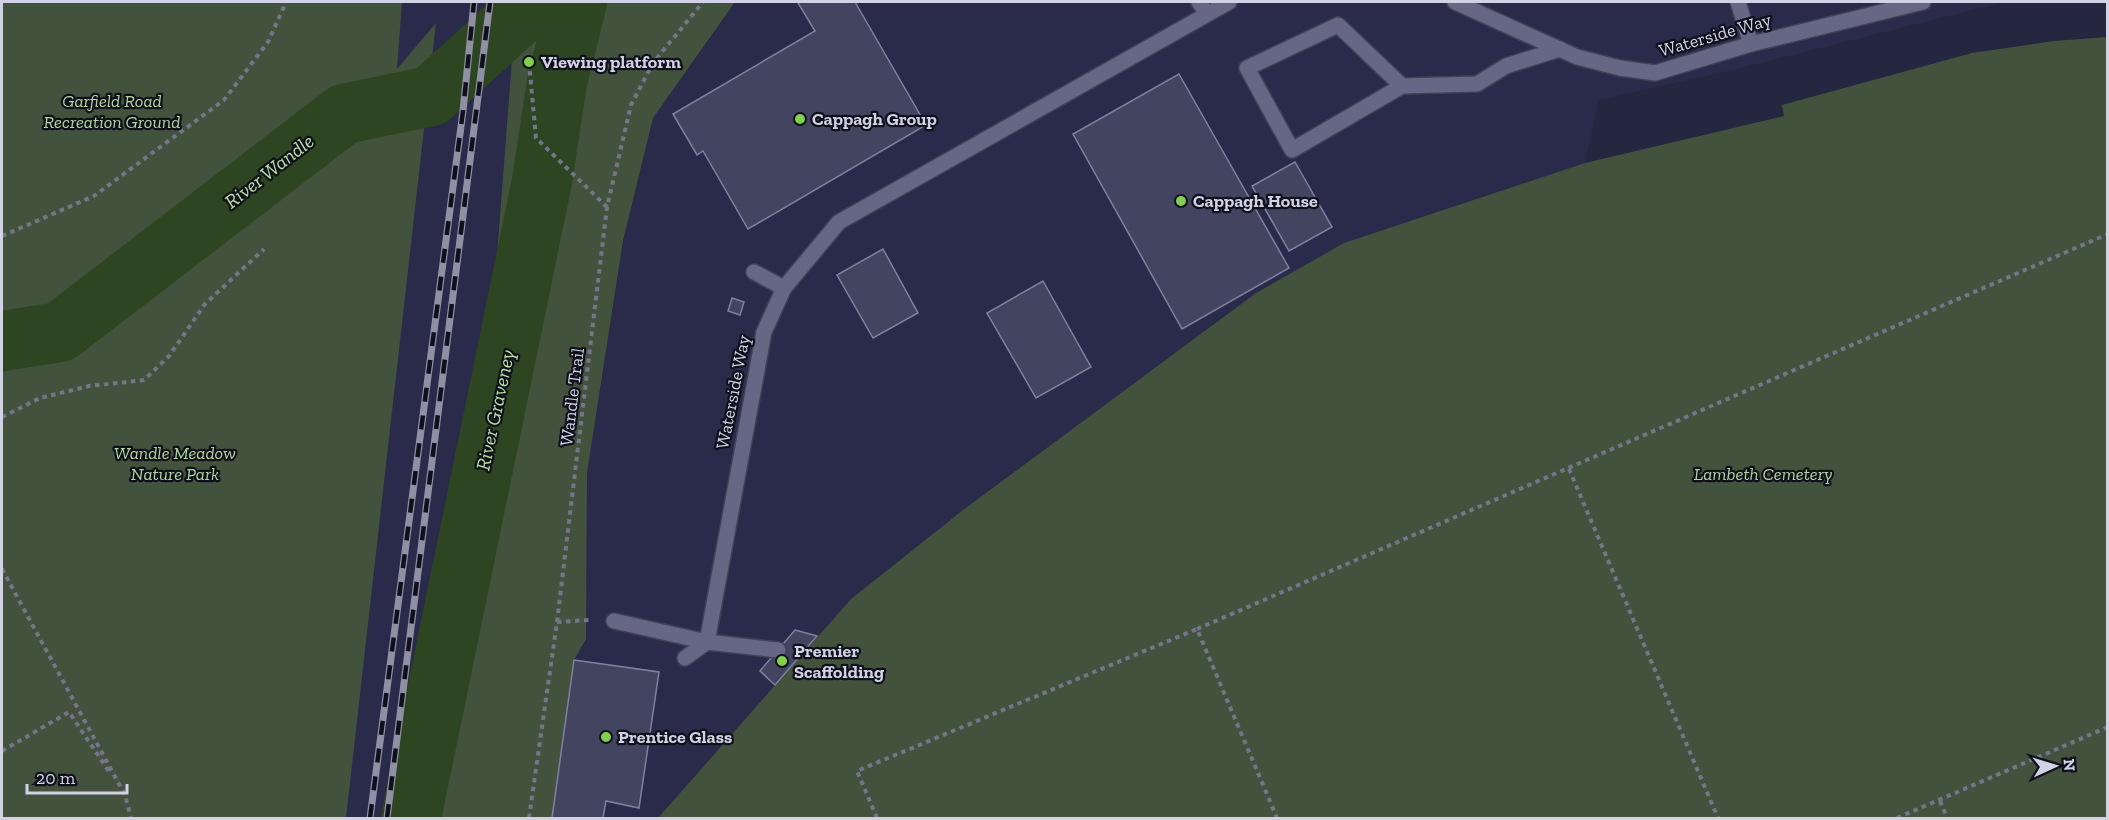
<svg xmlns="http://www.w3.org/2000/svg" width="2109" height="820" font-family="'Zilla Slab',serif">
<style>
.built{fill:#2a2a4a}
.green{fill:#43523c}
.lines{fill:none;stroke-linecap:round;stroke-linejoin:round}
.river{stroke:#2e4521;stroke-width:60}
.building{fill:#434460;stroke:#8081a0;stroke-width:1.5}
.lane-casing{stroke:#414156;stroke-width:18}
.street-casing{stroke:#414156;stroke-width:18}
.path{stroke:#74758a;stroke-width:4;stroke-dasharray:4.5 4.5;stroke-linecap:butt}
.lane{stroke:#656784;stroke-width:15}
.street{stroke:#656784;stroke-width:15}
.rail-casing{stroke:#8f90a4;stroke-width:7}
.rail{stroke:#10101c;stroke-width:4.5;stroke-dasharray:14;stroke-linecap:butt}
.poi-dot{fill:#83d04f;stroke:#10101c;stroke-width:2}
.labels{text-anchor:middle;stroke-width:4.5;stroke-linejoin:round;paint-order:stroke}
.street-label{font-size:18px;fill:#d1d2e3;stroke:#10101c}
.poi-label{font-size:18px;font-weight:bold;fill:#d1d2e3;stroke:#10101c;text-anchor:start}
.park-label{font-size:18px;font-style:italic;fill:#b0d89a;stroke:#10101c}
.water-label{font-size:20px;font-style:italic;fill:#b8e0a2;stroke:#10101c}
</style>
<rect width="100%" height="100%" fill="#25263f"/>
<path class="built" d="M402,2h133l-22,44 -22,287 -68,485h-116l89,-748z
M735,2h1270l-268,67 -138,31 -14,63 -241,80 -88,50 -293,217 -112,89 -193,219h-106l22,-158 12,-21 1,-166 36,-232 30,-123z"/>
<path class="green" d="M2,2h400l-5,67 39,-46 -90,795h-344z
M535,2h200l-82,116 -30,123 -36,232 -1,166 -12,21 -22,158h-129l68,-485 22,-287z
M2107,37v781h-1449l193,-219 112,-89 293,-217 88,-50 241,-80 199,-47 -2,-11 190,-52 82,-12z"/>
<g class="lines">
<path class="river" d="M2,341l58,-9 284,-218 87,-18 103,-94
M411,818l131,-637 15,-99 20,-80"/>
</g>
<path class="building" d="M801,2h54l71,123 -178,104 -45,-78 -6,4 -24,-41 142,-83 -17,-28z
M1179,74l110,194 -107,61 -109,-195z
M1295,162l37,65 -43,24 -37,-65z
M883,249l35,64 -45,25 -36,-63z
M1043,281l48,86 -55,31 -49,-85z
M732,298l12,4 -4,13 -12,-4z
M795,630l22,6 -42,49 -15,-14z
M574,660l85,12 -20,136 -33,-7 -3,17h-51z"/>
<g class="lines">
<g class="lane-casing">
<path id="lane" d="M1199,2l7,10
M1738,2l13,42
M1402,86l-64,-61 -91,43 45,82 110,-64 75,-2 29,-18 54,-17
M754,272l30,16
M614,621l93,21 71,8
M685,658l22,-16"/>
</g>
<g class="street-casing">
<path id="street" d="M1455,2l122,55 43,11 35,5 96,-29 172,-42
M707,642l57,-310 20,-44 55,-66 390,-220"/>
</g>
<path class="path" d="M529,62l7,76 71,69
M2,236l92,-40 130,-96 44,-58 18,-40
M2,417l38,-19 49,-12 55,-6 25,-24 36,-52 59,-55
M1569,469l149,349
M2,569l123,226 6,23
M557,622l32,-2
M1197,629l911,-395
M2,751l67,-39 41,61
M1940,801l7,17
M529,818l28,-196 50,-415 24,-102 22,-42 50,-61
M877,818l-20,-47 340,-142 80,189
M1897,818l211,-91"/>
<use href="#lane" class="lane"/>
<use href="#street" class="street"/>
<g class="rail-casing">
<path id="rail" d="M370,818l93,-707 11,-109
M387,818l103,-816"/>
</g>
<use href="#rail" class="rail"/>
</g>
<g class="poi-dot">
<circle cx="529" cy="62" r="6"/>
<circle cx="800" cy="119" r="6"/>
<circle cx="1181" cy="201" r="6"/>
<circle cx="782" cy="661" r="6"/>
<circle cx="606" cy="737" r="6"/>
</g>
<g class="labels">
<g class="street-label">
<text transform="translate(1715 35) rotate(-16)" y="6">Waterside Way</text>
<text transform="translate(733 392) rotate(-79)" y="6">Waterside Way</text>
<text transform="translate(572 397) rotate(-83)" y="6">Wandle Trail</text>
</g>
<g class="poi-label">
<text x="541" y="68">Viewing platform</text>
<text x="812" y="125">Cappagh Group</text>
<text x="1193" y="207">Cappagh House</text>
<text x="794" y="657">Premier<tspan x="794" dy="21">Scaffolding</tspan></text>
<text x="618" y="743">Prentice Glass</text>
</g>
<g class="park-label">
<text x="112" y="107">Garfield Road<tspan x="112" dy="21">Recreation Ground</tspan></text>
<text x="175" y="459">Wandle Meadow<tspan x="175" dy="21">Nature Park</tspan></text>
<text x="1763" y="480">Lambeth Cemetery</text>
</g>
<g class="water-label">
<text transform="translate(269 171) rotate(-38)" y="7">River Wandle</text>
<text transform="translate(495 410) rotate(-78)" y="7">River Graveney</text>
</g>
</g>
<rect width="2109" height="820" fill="none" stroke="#d1d2e3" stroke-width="6"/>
<g transform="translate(2055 766) rotate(86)" stroke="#10101c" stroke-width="4.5" paint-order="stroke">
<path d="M0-4.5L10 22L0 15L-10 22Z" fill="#d1d2e3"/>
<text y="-9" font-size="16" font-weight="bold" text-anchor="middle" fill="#d1d2e3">N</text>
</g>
<path d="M27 784v9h100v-9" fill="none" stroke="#d1d2e3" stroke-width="3"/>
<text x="36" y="784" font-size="18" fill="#d1d2e3" stroke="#10101c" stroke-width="4.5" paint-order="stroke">20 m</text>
</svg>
